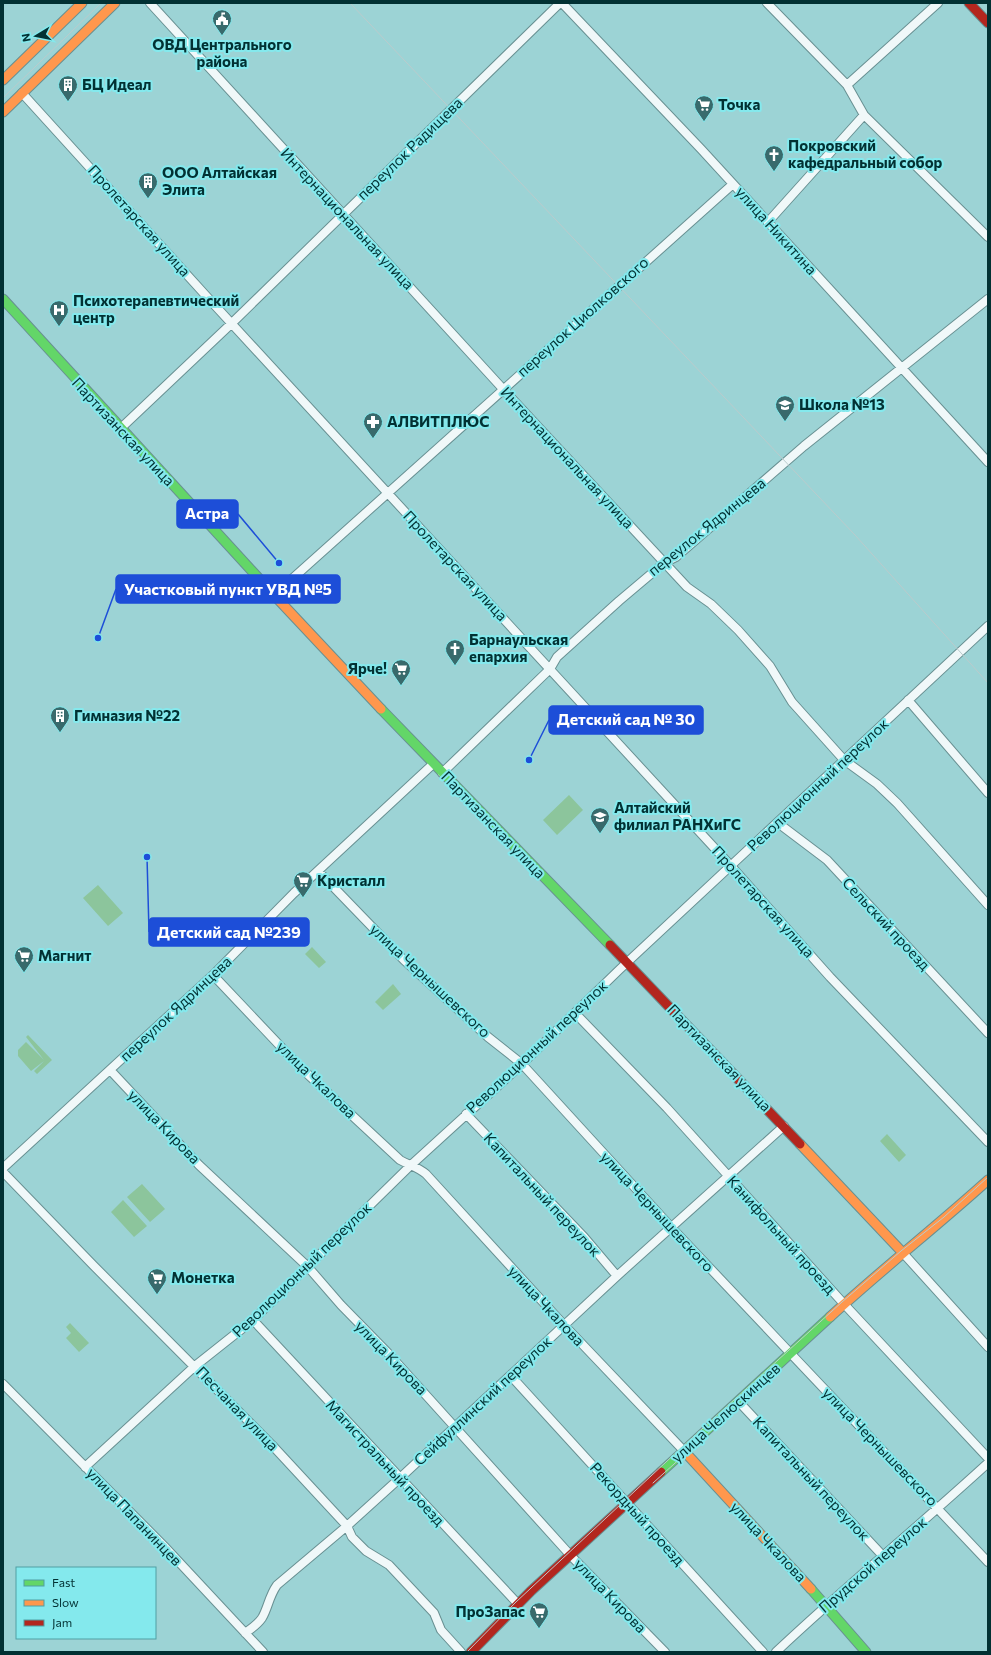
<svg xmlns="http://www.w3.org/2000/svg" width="991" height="1655" font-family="Commissioner,sans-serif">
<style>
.green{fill:#8cc59c}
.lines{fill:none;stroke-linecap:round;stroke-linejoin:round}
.street-casing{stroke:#689092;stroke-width:10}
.fast-casing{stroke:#689092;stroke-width:11}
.slow-casing{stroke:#689092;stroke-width:11}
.jam-casing{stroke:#689092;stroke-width:11}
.street{stroke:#f0f8f9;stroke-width:8}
.fast{stroke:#63d668;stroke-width:9}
.slow{stroke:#ff974d;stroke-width:9}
.jam{stroke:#b3261e;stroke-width:9}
.tram{stroke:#bacbcc;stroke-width:1}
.labels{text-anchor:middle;stroke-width:4;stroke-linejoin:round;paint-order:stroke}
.poi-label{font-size:15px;font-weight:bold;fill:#023133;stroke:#84e9ed;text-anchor:start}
.street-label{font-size:15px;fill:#023133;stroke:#84e9ed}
.leader{fill:none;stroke:#1d4ed8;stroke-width:1.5}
.callout-dot{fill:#1d4ed8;stroke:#84e9ed;stroke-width:1.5}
.callout{fill:#1d4ed8;stroke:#1d4ed8;stroke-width:1.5}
.callout-label{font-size:16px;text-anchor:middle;font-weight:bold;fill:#fff}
</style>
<rect width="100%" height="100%" fill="#9cd3d5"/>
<path class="green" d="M569,795l14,15 -26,25 -14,-15z
M98,885l25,28 -15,13 -25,-28z
M312,947l14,15 -7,6 -14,-14z
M393,984l8,10 -18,16 -8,-8z
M28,1035l24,25 -15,14 -3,-3 10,-10 -13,10 -13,-15v-6l8,-8 18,18 -18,-23z
M887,1134l19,21 -7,7 -19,-21z
M142,1184l23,25 -15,13 -23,-25z
M123,1200l24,26 -13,11 -23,-25z
M70,1323l19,20 -10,9 -13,-14 5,-5 -5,-6z"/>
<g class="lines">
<g class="street-casing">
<path id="street" d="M150,3l353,386 184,198 24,17 27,26 32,36 22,36 52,58 33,24 20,19 91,102
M562,3l139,146 287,313
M767,3l80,82 17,30 124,122
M847,85l91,-82
M22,93l187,206 522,567 99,111 158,165
M768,222l96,-107
M121,428l111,-105 328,-320
M274,595l459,-411
M908,700l80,93
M442,773l108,-104 7,-12 62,-56 45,-38 12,-6 128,-111 184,-147
M778,823l49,37 161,173
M318,871l86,89 84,77 34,27 149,163 317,335
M213,975l88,93 99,92c9,5 18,7 26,14l138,151 120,126
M575,1013l92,95 177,196 144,154
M111,1071l88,94 109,102 33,38 47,48 184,204 93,95
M466,1114l118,123 33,39
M3,1168l210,-193 81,-82 139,-129
M3,1172l90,93 179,180 75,81 5,11 14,14 23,14 45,48 7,17 20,22
M903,1253l85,94
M253,1320l265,284
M511,1376l252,276
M3,1384l161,162 99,106
M739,1402l144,154
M85,1467l110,-101 58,-46 157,-154 112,-102 98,-95 368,-343
M245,1633c6,-4 13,-9 17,-15 6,-10 7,-22 15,-33l70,-59 53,-48 217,-202 167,-150
M776,1652c69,-65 142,-125 212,-189"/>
</g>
<g class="fast-casing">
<path id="fast" d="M3,299l271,296
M381,709l229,236
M661,1472l169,-155
M811,1589l55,63"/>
</g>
<g class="slow-casing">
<path id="slow" d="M3,80l79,-77
M3,112l112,-109
M274,595l107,114
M800,1144l103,109
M830,1317c51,-47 106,-90 158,-137
M684,1451l127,138"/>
</g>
<g class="jam-casing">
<path id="jam" d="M969,3l19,20
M610,945l190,199
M471,1652l60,-61 130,-119"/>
</g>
<use href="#street" class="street"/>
<use href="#fast" class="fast"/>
<use href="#slow" class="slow"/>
<use href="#jam" class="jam"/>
<path class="tram" d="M350,3l505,532 133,148
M3,98l98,-95
M653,1483l115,-104
M467,1652l49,-50 165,-154 161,-146 59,-51 43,-34 44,-40"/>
</g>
<defs>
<g id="civic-pin" transform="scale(1)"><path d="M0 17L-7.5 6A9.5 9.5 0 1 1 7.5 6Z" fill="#386a6c" stroke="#84e9ed"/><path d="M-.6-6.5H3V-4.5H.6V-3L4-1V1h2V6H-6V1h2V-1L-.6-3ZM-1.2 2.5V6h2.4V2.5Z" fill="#fff"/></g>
<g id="building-pin" transform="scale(1)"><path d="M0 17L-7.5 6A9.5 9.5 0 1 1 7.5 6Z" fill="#386a6c" stroke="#84e9ed"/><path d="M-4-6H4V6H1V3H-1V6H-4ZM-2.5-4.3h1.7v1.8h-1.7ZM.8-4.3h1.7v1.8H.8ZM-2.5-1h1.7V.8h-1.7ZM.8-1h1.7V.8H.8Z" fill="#fff"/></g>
<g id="supermarket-pin" transform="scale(1)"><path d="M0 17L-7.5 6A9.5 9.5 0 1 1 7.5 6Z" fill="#386a6c" stroke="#84e9ed"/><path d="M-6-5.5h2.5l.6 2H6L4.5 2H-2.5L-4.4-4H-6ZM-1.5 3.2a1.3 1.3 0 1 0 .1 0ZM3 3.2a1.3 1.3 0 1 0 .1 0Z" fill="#fff"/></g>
<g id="church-pin" transform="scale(1)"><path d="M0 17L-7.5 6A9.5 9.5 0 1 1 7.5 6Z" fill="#386a6c" stroke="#84e9ed"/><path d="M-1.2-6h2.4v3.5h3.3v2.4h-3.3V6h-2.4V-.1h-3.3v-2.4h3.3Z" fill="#fff"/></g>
<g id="hospital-pin" transform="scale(1)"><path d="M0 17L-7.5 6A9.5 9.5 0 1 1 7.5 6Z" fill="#386a6c" stroke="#84e9ed"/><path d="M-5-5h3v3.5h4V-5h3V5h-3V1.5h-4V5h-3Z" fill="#fff"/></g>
<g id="school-pin" transform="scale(1)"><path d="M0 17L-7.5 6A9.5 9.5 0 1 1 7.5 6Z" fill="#386a6c" stroke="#84e9ed"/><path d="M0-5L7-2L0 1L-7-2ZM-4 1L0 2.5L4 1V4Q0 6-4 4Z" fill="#fff"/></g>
<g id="pharmacy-pin" transform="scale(1)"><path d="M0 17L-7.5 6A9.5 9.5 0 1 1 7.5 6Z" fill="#386a6c" stroke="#84e9ed"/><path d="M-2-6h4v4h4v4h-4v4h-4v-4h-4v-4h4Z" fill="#fff"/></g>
<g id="university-pin" transform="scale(1)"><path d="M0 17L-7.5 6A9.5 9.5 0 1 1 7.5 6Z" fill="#386a6c" stroke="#84e9ed"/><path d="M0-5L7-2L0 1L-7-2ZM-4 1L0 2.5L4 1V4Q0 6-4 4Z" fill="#fff"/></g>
</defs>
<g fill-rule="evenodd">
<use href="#civic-pin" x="222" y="19"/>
<use href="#building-pin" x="68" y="85"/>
<use href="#supermarket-pin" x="704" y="105"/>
<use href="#church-pin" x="774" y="155"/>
<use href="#building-pin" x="148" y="182"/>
<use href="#hospital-pin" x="59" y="310"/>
<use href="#school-pin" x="785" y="405"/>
<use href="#pharmacy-pin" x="373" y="422"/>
<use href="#church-pin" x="455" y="649"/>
<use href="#supermarket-pin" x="401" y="669"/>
<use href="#building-pin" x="60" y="716"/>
<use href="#university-pin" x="600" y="817"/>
<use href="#supermarket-pin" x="303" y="881"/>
<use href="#supermarket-pin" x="24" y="956"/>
<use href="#supermarket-pin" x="157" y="1278"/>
<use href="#supermarket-pin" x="539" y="1612"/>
</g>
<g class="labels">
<g class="poi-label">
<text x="222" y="50" text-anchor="middle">ОВД Центрального<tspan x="222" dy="17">района</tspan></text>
<text x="82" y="90">БЦ Идеал</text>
<text x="718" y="110">Точка</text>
<text x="788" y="151">Покровский<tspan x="788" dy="17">кафедральный собор</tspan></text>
<text x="162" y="178">ООО Алтайская<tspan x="162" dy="17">Элита</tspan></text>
<text x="73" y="306">Психотерапевтический<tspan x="73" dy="17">центр</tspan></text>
<text x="799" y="410">Школа №13</text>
<text x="387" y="427">АЛВИТПЛЮС</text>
<text x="469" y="645">Барнаульская<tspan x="469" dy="17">епархия</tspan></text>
<text x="387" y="674" text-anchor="end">Ярче!</text>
<text x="74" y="721">Гимназия №22</text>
<text x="614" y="813">Алтайский<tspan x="614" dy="17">филиал РАНХиГС</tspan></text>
<text x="317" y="886">Кристалл</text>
<text x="38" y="961">Магнит</text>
<text x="171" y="1283">Монетка</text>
<text x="525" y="1617" text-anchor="end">ПроЗапас</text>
</g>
<g class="street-label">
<text transform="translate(410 149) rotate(-44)" y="5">переулок Радищева</text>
<text transform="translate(347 219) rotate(47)" y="5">Интернациональная улица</text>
<text transform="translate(139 221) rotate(48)" y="5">Пролетарская улица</text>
<text transform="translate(776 231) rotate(48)" y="5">улица Никитина</text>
<text transform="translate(583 317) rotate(-42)" y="5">переулок Циолковского</text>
<text transform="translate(123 432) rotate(47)" y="5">Партизанская улица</text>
<text transform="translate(567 458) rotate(47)" y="5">Интернациональная улица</text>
<text transform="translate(707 527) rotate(-39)" y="5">переулок Ядринцева</text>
<text transform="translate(455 566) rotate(47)" y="5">Пролетарская улица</text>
<text transform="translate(818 785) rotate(-43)" y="5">Революционный переулок</text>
<text transform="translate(493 825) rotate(46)" y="5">Партизанская улица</text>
<text transform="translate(763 902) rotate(48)" y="5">Пролетарская улица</text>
<text transform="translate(886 924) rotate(47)" y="5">Сельский проезд</text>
<text transform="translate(430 981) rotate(43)" y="5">улица Чернышевского</text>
<text transform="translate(176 1009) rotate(-43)" y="5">переулок Ядринцева</text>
<text transform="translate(537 1047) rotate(-43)" y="5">Революционный переулок</text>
<text transform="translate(719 1058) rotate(46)" y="5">Партизанская улица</text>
<text transform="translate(316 1080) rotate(44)" y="5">улица Чкалова</text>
<text transform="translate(164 1127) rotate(46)" y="5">улица Кирова</text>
<text transform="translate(542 1195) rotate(47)" y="5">Капитальный переулок</text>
<text transform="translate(657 1212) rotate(47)" y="5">улица Чернышевского</text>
<text transform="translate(781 1235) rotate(48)" y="5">Канифольный проезд</text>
<text transform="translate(302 1270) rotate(-44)" y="5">Революционный переулок</text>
<text transform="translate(546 1306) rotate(47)" y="5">улица Чкалова</text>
<text transform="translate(391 1358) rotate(46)" y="5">улица Кирова</text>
<text transform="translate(483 1401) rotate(-43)" y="5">Сейфуллинский переулок</text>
<text transform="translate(237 1409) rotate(46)" y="5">Песчаная улица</text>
<text transform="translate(726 1413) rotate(-42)" y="5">улица Челюскинцев</text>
<text transform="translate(880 1447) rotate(46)" y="5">улица Чернышевского</text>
<text transform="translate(385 1463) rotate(47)" y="5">Магистральный проезд</text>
<text transform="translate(811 1479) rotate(47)" y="5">Капитальный переулок</text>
<text transform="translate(637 1514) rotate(48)" y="5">Рекордный проезд</text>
<text transform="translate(134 1517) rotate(46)" y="5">улица Папанинцев</text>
<text transform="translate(768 1542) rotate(47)" y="5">улица Чкалова</text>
<text transform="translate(873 1565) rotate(-41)" y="5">Прудской переулок</text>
<text transform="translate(610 1596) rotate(46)" y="5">улица Кирова</text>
</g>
</g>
<path class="leader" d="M279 563L238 514M98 638L116 589M529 760L549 720M147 857L149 932"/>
<g class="callout-dot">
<circle cx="279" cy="563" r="4"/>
<circle cx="98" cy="638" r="4"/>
<circle cx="529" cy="760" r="4"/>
<circle cx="147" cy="857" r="4"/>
</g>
<g class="callout">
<rect x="177" y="500" width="61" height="28" rx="4"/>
<rect x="116" y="575" width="224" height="28" rx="4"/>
<rect x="549" y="706" width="154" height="28" rx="4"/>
<rect x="149" y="918" width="160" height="28" rx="4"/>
</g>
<g class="callout-label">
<text x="207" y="519">Астра</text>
<text x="228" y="595">Участковый пункт УВД №5</text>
<text x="626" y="725">Детский сад № 30</text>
<text x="229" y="938">Детский сад №239</text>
</g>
<rect width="991" height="1655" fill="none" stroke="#023133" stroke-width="8"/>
<rect x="16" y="1567" width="140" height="72" fill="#84e9ed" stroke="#509fa3"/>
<rect x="24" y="1580" width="20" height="6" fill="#63d668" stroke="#509fa3"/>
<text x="52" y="1587" font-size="12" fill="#023133">Fast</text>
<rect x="24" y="1600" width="20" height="6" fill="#ff974d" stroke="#509fa3"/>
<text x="52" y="1607" font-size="12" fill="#023133">Slow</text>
<rect x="24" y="1620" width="20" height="6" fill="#b3261e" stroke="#509fa3"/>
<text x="52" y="1627" font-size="12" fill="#023133">Jam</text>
<g transform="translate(36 36) rotate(260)" stroke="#84e9ed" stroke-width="3" paint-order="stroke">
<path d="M0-3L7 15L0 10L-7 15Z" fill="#023133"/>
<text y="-6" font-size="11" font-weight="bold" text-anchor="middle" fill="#023133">N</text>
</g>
</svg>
